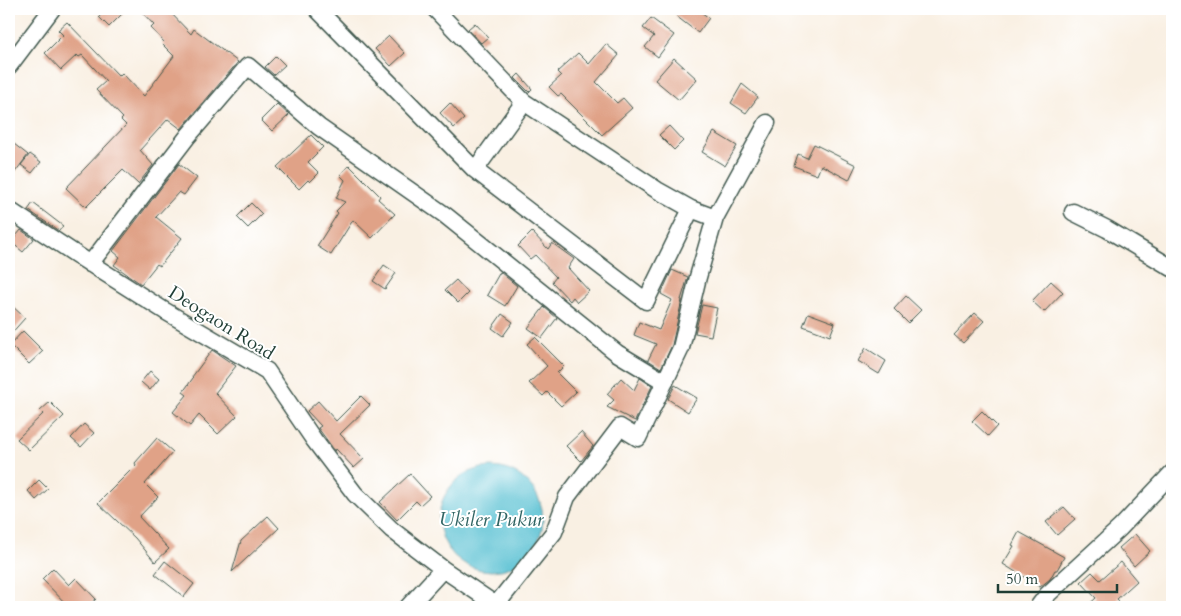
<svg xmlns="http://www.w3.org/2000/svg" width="1181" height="616" font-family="Cardo,serif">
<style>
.water{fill:#56c0d2;stroke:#3a7e83}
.building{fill:#e0a287}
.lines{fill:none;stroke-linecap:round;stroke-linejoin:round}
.street-casing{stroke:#40584e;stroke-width:19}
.street{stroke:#fff;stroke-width:16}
.labels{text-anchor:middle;stroke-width:4;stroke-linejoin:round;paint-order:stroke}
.street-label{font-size:19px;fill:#1f3d34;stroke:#fff}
.water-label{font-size:20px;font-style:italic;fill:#306463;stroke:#fff}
</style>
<rect width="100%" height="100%" fill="#fff"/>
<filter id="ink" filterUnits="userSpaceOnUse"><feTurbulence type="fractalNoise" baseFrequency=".02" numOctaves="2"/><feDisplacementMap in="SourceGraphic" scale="10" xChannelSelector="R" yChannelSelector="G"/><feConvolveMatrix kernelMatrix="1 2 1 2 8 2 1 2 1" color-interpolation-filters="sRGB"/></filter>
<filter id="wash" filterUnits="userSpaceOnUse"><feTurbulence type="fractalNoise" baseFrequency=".0096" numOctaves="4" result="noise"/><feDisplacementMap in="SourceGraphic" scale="20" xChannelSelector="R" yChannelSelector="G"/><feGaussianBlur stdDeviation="1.12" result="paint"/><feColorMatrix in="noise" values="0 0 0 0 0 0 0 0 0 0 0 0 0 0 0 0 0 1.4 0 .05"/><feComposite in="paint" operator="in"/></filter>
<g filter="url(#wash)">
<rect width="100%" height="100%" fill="#f9f0e3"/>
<path class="water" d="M439 519a52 52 0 1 1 104 0a52 52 0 1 1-104 0Z"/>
<g id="blocks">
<path class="building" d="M107,9h20l-18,18 -10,-10z
M139,9h28l24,25 3,-5 44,33 -57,67 -13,-10 -28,31 13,15 -15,19 -15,-14 -37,37 -20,-19 60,-63 -5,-5 2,-2 -27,-28 10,-9 -24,-26 -3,2 -2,-2 -16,15 -16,-17 18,-18 -5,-5 9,-8 52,54 3,-3 22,23 30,-40 -12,-12 2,-2 -13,-14 3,-3z
M681,9h16l12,9 -11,15 -22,-17z
M651,18l23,17 -16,22 -13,-10 9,-11 -11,-8z
M475,23l13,14 -7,6 -13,-14z
M389,36l16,17 -14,13 -16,-17z
M606,44l13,11 -23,27 21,21 6,-5 9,10 -30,27 -41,-41 -3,2 -9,-9 12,-11 -4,-4 21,-19 11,11z
M276,56l9,9 -11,10 -9,-8z
M674,58l23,21 -18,21 -24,-20z
M519,74l13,15 -3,3 -14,-14z
M742,84l16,13 -12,16 -15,-10z
M450,103l14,16 -10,9 -14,-15z
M277,104l12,11 -17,16 -11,-11z
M669,126l14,15 -9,9 -15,-15z
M714,132l23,14 -12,20 -23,-14z
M311,135l12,12 -15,15 11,11 -9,9 -2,-2 -9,9 -22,-22z
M9,140l19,15 -19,25z
M814,144l42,21 -7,15 -28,-15 -4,10 -23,-9 4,-12 9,4z
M30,154l11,8 -9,11 -11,-8z
M179,164l18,14 -13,17 -5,-3 -23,25 26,21 -22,28 -3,-2 -16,20 -27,-19 6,-8 -7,-6z
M349,165l31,31 -2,3 17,15 -23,24 -19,-18 -22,35 -14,-9 21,-33 -2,-2 9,-9 -9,-4 9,-18 -5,-5z
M33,203l30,23 -4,5 -31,-21z
M251,203l11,11 -14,14 -11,-11z
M21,230l13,9 -11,13 -12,-10z
M532,232l16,17 4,-6 22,16 -6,9 21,23 -12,11 -4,-5 -3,4 -18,-19 4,-5 -21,-22 -5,4 -12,-13z
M384,265l12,8 -11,16 -12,-8z
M672,270l16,7 -7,23h1l-10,45 -11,23 -13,-8 8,-16 -22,-9 5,-13 20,8 13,-30 -11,-6z
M500,272l17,14 -12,20 -18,-11z
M456,280l12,13 -10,10 -13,-13z
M1051,281l12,11 -19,20 -12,-11z
M906,296l15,14 -13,13 -14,-14z
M9,303l16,15 -16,18z
M702,305l15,3 -6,28 -16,-3z
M544,307l13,11 -15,20 -14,-10z
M808,313l27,10 -5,13 -27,-10z
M975,313l9,8 -21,22 -9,-8z
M502,314l11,8 -10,14 -11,-8z
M23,331l20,20 -14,13 -19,-19z
M535,337l29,29 -7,7 19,19 -15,14 -14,-14 -4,4 -14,-13 18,-17 -20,-22z
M866,348l20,13 -7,13 -21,-13z
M212,350l24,16 -21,27 22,23 -19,18 -19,-19 -9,11 -17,-14 14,-17 -4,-3 10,-14 -1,-1z
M150,371l9,8 -9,11 -9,-8z
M621,378l13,12 6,-12 12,8 -17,35 -28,-14 7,-7 -7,-6z
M675,385l22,13 -9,14 -20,-13z
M361,396l9,9 -30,29 24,25 -10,9 -18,-19 -1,2 -17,-23 3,-2 -14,-15 11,-10 18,20z
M50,402l14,14 -35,34 -12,-11 26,-25 -3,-3z
M982,411l15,15 -9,10 -16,-15z
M84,424l10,9 -13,14 -10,-9z
M581,432l12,14 -12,15 -15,-15z
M157,438l16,14 -28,32 13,13 -19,20 30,32 -14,13 -20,-24 -37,-35 38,-38 -1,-2z
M410,474l20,22 -10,9 -4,-4 -19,19 -17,-18z
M39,480l9,9 -12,11 -8,-9z
M1064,507l11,12 -18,16 -11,-13z
M268,516l11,12 -47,44 9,-31z
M1019,532l45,25 -7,13h-2l-5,9 -10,8 -37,-23 11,-18 -2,-1z
M1135,534l15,17 -16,15 -15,-18z
M165,561l29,23 -10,13 -29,-23z
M1121,562l16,19 -20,18 8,8h-39l10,-9 -15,-16 11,-10 8,8z
M53,568l16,17 7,-7 20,21 -9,8h-18l-27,-28z"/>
</g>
</g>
<g filter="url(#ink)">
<use href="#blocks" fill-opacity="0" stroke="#40584e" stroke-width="1"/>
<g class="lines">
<g class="street-casing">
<path id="street" d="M317,9l158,161 171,131 45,-92 24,9 52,-95
M435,9l89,93
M9,66l43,-57
M475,170l49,-68 133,88 34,19
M9,210l74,49 82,52 102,60 47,69 41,54 37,36 51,39 56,38
M1073,212l34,17 65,39
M90,264l98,-128 60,-70 71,61 126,88 172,138 48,29
M496,605l58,-73 13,-35 53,-70 18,11 43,-90 17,-71 17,-59
M408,607l35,-38
M1038,607l9,-12 73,-67 52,-55"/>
</g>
<use href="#street" class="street"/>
</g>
</g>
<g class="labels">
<g class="street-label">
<text transform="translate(222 322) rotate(32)" y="7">Deogaon Road</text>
</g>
<g class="water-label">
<text x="491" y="526">Ukiler Pukur</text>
</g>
</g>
<rect width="1181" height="616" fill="none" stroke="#fff" stroke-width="30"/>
<path d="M998 584v8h119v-8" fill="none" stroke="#1f3d34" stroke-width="2.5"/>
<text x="1006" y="584" font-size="15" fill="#1f3d34" stroke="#ffffff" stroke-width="4" paint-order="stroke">50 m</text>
</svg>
